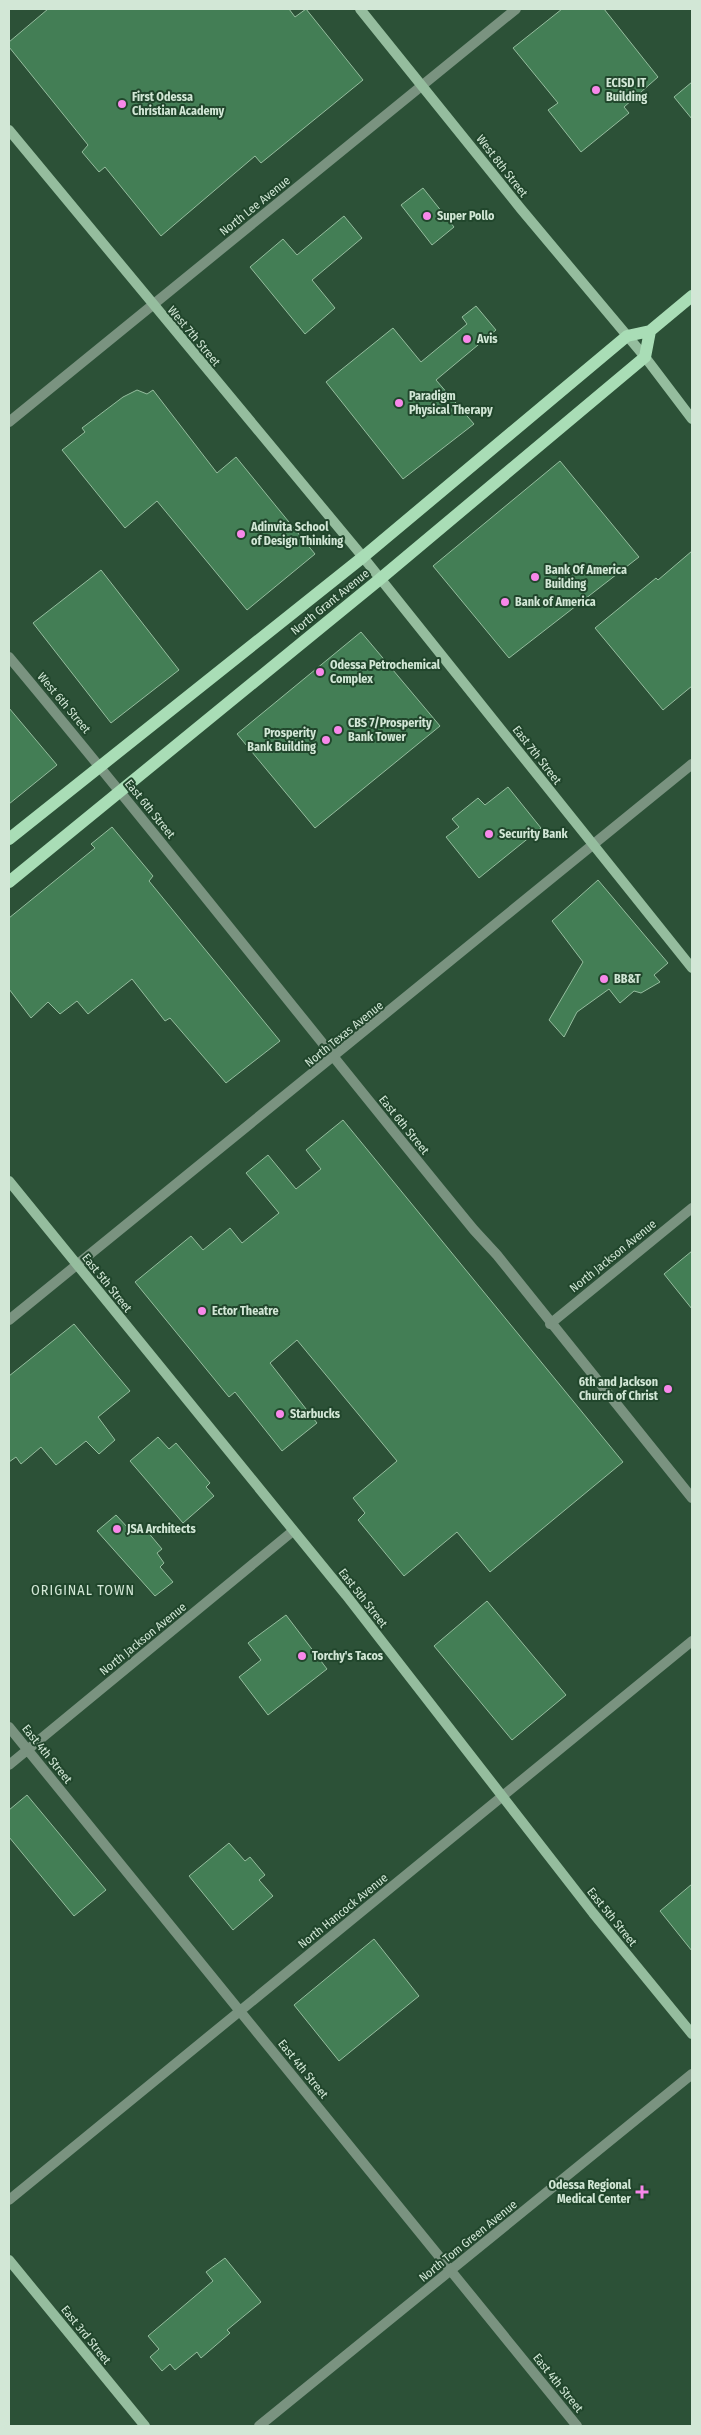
<svg xmlns="http://www.w3.org/2000/svg" width="701" height="2435" font-family="'Fira Sans Condensed',sans-serif">
<style>
.building{fill:#437e55;stroke:#95bd9e}
.lines{fill:none;stroke-linecap:round;stroke-linejoin:round}
.street{stroke:#7a9380;stroke-width:10}
.secondary{stroke:#95bd9e;stroke-width:10}
.primary{stroke:#a9ddb6;stroke-width:12}
.poi-dot{fill:#f888ea;stroke:#21462c;stroke-width:2}
.labels{text-anchor:middle;stroke-width:4;stroke-linejoin:round;paint-order:stroke}
.poi-label{font-size:12px;font-weight:bold;fill:#d2e7d6;stroke:#21462c;text-anchor:start}
.street-label{font-size:12px;fill:#d2e7d6;stroke:#21462c}
.neighbourhood-label{font-size:14px;letter-spacing:1px;fill:#d2e7d6;stroke:#21462c}
</style>
<rect width="100%" height="100%" fill="#2c5137"/>
<path class="building" d="M48,9h241l6,8 11,-8 57,71 -102,83 -6,-7 -94,80 -56,-69 -6,5 -17,-20 6,-7 -79,-98v-5z
M562,9h42l54,68 -34,30 5,6 -48,39 -33,-42 10,-7 -45,-55z
M692,82v37l-18,-22z
M423,188l31,39 -22,18 -31,-40z
M344,216l18,22 -50,42 23,28 -30,26 -55,-67 33,-28 14,16z
M476,306l20,24 -60,50 38,44 -71,55 -77,-97 67,-54 28,34 46,-38 -5,-7z
M137,390l10,4 6,-4 64,83 19,-16 79,97 -68,56 -90,-109 -32,27 -63,-78 23,-18 -3,-4 41,-31z
M560,461l79,96 -130,101 -76,-92z
M692,551v135l-29,24 -68,-82 61,-50 2,2z
M101,570l78,100 -68,53 -78,-100z
M361,632l79,94 -125,102 -78,-94z
M9,708l48,57 -48,39z
M508,787l33,41 -62,50 -33,-41 13,-10 -7,-8 26,-21 7,7z
M112,827l41,49 -4,5 131,160 -54,42 -56,-65 -5,3 -33,-42 -44,35 -11,-13 -17,13 -12,-12 -17,16 -22,-29v-71l86,-70 -4,-4z
M598,880l70,83 -14,12 6,7 -19,11 -7,-2 -14,12 -11,-14 -32,23 -13,25 -15,-17 34,-58 -31,-41z
M343,1120l280,342 -133,110 -33,-40 -53,44 -46,-56 7,-7 -12,-15 44,-37 -100,-121 -27,23 47,60 -35,28 -47,-59 -6,5 -94,-115 56,-46 12,14 27,-22 12,15 37,-30 -33,-40 22,-18 28,34 25,-20 -15,-19z
M692,1251v58l-28,-35z
M74,1324l56,67 -32,26 17,23 -16,14 -13,-13 -30,24 -15,-18 -20,17 -5,-7 -7,5v-86z
M158,1437l11,12 7,-6 34,40 -4,4 8,9 -31,27 -53,-62z
M116,1515l13,14 5,-4 8,7 5,-1 15,18 -5,4 7,10 -4,4 13,15 -18,14 -58,-65z
M487,1601l79,94 -54,45 -78,-94z
M286,1615l41,54 -59,46 -29,-38 22,-17 -13,-17z
M27,1795l79,95 -32,26 -65,-79v-27z
M229,1843l16,18 5,-4 15,18 -6,5 14,16 -40,34 -44,-54z
M692,1884v67l-32,-40z
M374,1939l45,57 -80,65 -45,-56z
M225,2258l36,44 -34,28 3,3 -29,25 -4,-6 -22,18 -5,-6 -8,7 -12,-14 9,-8 -11,-13 65,-55 -7,-9z"/>
<g class="lines">
<path class="street" d="M9,422l507,-413
M9,657c158,189 309,383 465,573l23,25 195,243
M9,1320l683,-556
M550,1324l142,-116
M9,1727l568,699
M9,1765l284,-234
M9,2200l683,-559
M259,2426l433,-352"/>
<path class="secondary" d="M360,9l161,200 124,148 47,62
M9,130l354,427 329,411
M9,1181l337,414 247,318 99,121
M9,2260l136,166"/>
<path class="primary" d="M9,839l354,-282 264,-221 23,-5 42,-35
M9,882l371,-303 265,-222 5,-26"/>
</g>
<g class="poi-dot">
<circle cx="596" cy="90" r="5"/>
<circle cx="122" cy="104" r="5"/>
<circle cx="427" cy="216" r="5"/>
<circle cx="467" cy="339" r="5"/>
<circle cx="399" cy="403" r="5"/>
<circle cx="241" cy="534" r="5"/>
<circle cx="535" cy="577" r="5"/>
<circle cx="505" cy="602" r="5"/>
<circle cx="320" cy="672" r="5"/>
<circle cx="338" cy="730" r="5"/>
<circle cx="326" cy="740" r="5"/>
<circle cx="489" cy="834" r="5"/>
<circle cx="604" cy="979" r="5"/>
<circle cx="202" cy="1311" r="5"/>
<circle cx="668" cy="1389" r="5"/>
<circle cx="280" cy="1414" r="5"/>
<circle cx="117" cy="1529" r="5"/>
<circle cx="302" cy="1656" r="5"/>
<path d="M639.5 2184.5h5v5h5v5h-5v5h-5v-5h-5v-5h5z"/>
</g>
<g class="labels">
<g class="poi-label">
<text x="606" y="87">ECISD IT<tspan x="606" dy="14">Building</tspan></text>
<text x="132" y="101">First Odessa<tspan x="132" dy="14">Christian Academy</tspan></text>
<text x="437" y="220">Super Pollo</text>
<text x="477" y="343">Avis</text>
<text x="409" y="400">Paradigm<tspan x="409" dy="14">Physical Therapy</tspan></text>
<text x="251" y="531">Adinvita School<tspan x="251" dy="14">of Design Thinking</tspan></text>
<text x="545" y="574">Bank Of America<tspan x="545" dy="14">Building</tspan></text>
<text x="515" y="606">Bank of America</text>
<text x="330" y="669">Odessa Petrochemical<tspan x="330" dy="14">Complex</tspan></text>
<text x="348" y="727">CBS 7/Prosperity<tspan x="348" dy="14">Bank Tower</tspan></text>
<text x="316" y="737" text-anchor="end">Prosperity<tspan x="316" dy="14">Bank Building</tspan></text>
<text x="499" y="838">Security Bank</text>
<text x="614" y="983">BB&amp;T</text>
<text x="212" y="1315">Ector Theatre</text>
<text x="658" y="1386" text-anchor="end">6th and Jackson<tspan x="658" dy="14">Church of Christ</tspan></text>
<text x="290" y="1418">Starbucks</text>
<text x="127" y="1533">JSA Architects</text>
<text x="312" y="1660">Torchy's Tacos</text>
<text x="631" y="2189" text-anchor="end">Odessa Regional<tspan x="631" dy="14">Medical Center</tspan></text>
</g>
<g class="street-label">
<text transform="translate(502 166) rotate(52)" y="4">West 8th Street</text>
<text transform="translate(255 206) rotate(-39)" y="4">North Lee Avenue</text>
<text transform="translate(194 336) rotate(50)" y="4">West 7th Street</text>
<text transform="translate(330 602) rotate(-39)" y="4">North Grant Avenue</text>
<text transform="translate(64 703) rotate(50)" y="4">West 6th Street</text>
<text transform="translate(537 755) rotate(52)" y="4">East 7th Street</text>
<text transform="translate(150 809) rotate(51)" y="4">East 6th Street</text>
<text transform="translate(344 1034) rotate(-39)" y="4">North Texas Avenue</text>
<text transform="translate(404 1125) rotate(51)" y="4">East 6th Street</text>
<text transform="translate(613 1256) rotate(-39)" y="4">North Jackson Avenue</text>
<text transform="translate(107 1283) rotate(51)" y="4">East 5th Street</text>
<text transform="translate(363 1598) rotate(52)" y="4">East 5th Street</text>
<text transform="translate(143 1639) rotate(-39)" y="4">North Jackson Avenue</text>
<text transform="translate(47 1754) rotate(51)" y="4">East 4th Street</text>
<text transform="translate(343 1911) rotate(-39)" y="4">North Hancock Avenue</text>
<text transform="translate(612 1917) rotate(51)" y="4">East 5th Street</text>
<text transform="translate(303 2069) rotate(51)" y="4">East 4th Street</text>
<text transform="translate(468 2241) rotate(-39)" y="4">North Tom Green Avenue</text>
<text transform="translate(86 2335) rotate(51)" y="4">East 3rd Street</text>
<text transform="translate(558 2383) rotate(51)" y="4">East 4th Street</text>
</g>
<g class="neighbourhood-label">
<text x="83" y="1595">ORIGINAL TOWN</text>
</g>
</g>
<rect width="701" height="2435" fill="none" stroke="#d2e7d6" stroke-width="20"/>
</svg>
